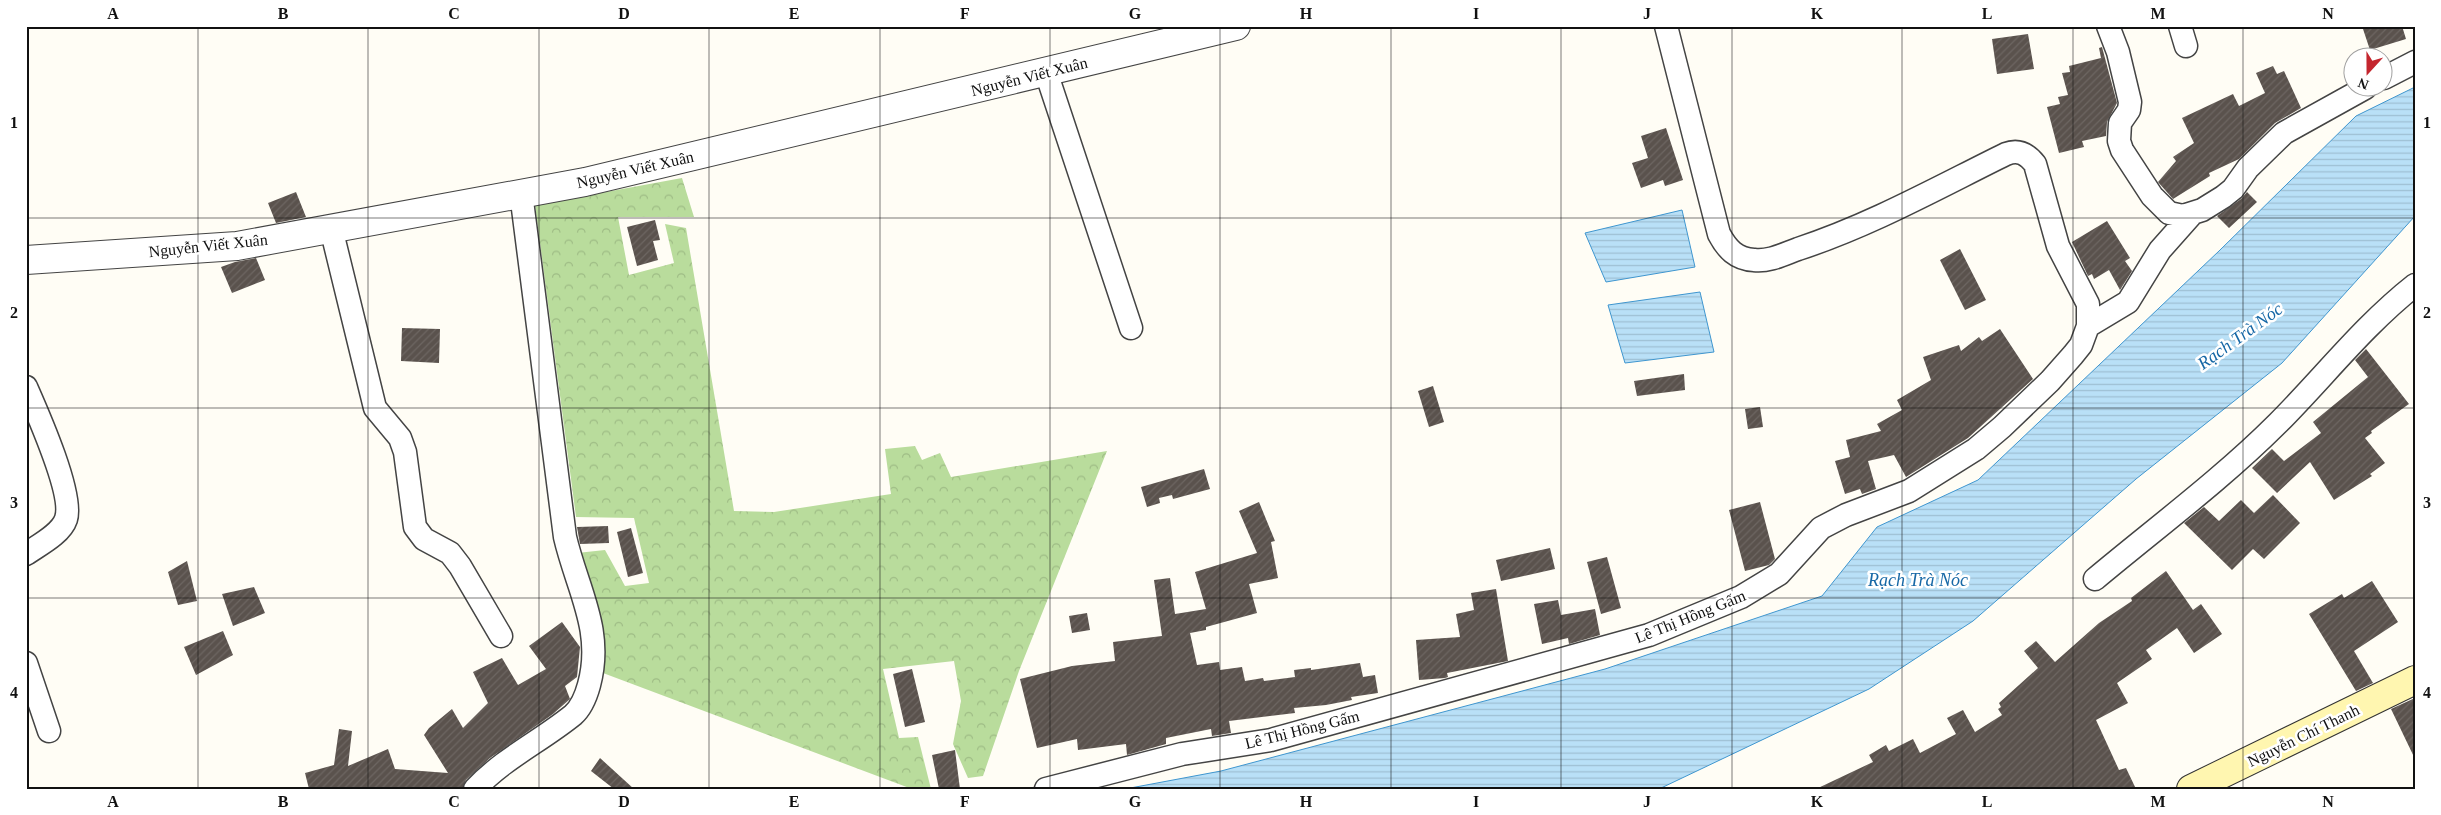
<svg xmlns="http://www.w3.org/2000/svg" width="2441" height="815" font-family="'Times New Roman',serif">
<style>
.forest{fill:url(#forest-crowns)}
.water{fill:url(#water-rules);stroke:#3f96cf}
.building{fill:url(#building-hatch)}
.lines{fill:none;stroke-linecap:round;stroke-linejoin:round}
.minor-casing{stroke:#444;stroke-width:25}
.tertiary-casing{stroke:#444;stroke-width:30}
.secondary-casing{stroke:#333;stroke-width:30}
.minor{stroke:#fff;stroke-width:22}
.tertiary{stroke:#fff;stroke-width:28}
.secondary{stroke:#fff6b0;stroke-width:28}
.grid{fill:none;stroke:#111;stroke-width:1;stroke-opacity:0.55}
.labels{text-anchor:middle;stroke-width:5;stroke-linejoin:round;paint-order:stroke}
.street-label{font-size:16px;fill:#111;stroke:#fff}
.water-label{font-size:18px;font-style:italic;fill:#1768a6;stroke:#fff}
.neatline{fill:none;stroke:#111;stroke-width:2}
.grid-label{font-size:16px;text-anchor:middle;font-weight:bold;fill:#111}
</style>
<defs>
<pattern id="forest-crowns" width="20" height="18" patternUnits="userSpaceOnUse" patternTransform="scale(1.25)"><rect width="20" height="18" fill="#b9dc9c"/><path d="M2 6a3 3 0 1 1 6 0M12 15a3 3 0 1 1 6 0" fill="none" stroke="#9ebc85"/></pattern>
<pattern id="water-rules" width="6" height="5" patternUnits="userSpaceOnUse" patternTransform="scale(1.25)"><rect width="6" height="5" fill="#b9e0f7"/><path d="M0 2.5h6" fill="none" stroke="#9ebfd3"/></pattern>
<pattern id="building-hatch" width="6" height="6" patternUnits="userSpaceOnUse" patternTransform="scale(1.25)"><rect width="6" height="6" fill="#5a524d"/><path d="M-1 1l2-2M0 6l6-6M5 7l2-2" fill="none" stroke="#6d6662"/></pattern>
</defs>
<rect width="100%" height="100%" fill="#fffdf5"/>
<path class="forest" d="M682,178l12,39h-76l11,58 45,-12 -9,-39 21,4 48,283 40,1 117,-18 -6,-45 30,-3 7,14 18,-7 11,24 156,-26 -88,220 -36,105 -15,2 -15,-34 8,-43 -7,-40 -71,8 16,69 19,-1 13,52h-19l-309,-116 -6,-68 -20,-52 28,-3 20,36 24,-3 -15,-65 -58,-1 -41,-312z"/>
<path class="water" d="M2415,87v129l-133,147 -146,116 -163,142 -104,68 -210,100h-534l96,-18 384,-102 217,-73 55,-69 101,-47 241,-229 137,-135z
M1682,210l13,57 -89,15 -21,-49z
M1700,292l14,60 -89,11 -17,-58z"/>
<path class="building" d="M2362,26h40l4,13 -36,11z
M2028,34l6,35 -37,5 -5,-35z
M2102,47l15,56 -10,19 -1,14 -24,5 2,6 -25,6 -12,-46 13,-3 -2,-7 10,-2 -6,-22 8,-1 -1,-6 32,-8 -2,-10z
M2273,66l4,8 7,-3 17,37 -26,15 -36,36 -30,14 1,3 -37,23 -15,-17 18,-21 -3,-4 21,-14 -12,-25 51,-24 6,12 26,-13 -9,-20z
M1666,128l17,52 -18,6 -2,-6 -22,8 -9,-25 16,-5 -7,-22z
M296,192l10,25 -30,6 -8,-20z
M2247,192l10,10 -28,26 -12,-12 24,-17z
M655,220l5,20 -7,1 5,19 -21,6 -10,-39z
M2107,221l23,37 -5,3 7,10 -12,19 -11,-20 -15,9 -2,-5 -4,2 -16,-34z
M1960,249l26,51 -21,10 -25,-50z
M256,258l9,22 -33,13 -11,-26 14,-5z
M402,328l38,1 -1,34 -38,-2z
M2000,329l33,50 -65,59 -62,39 -12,-22 -26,6 8,28 -14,5 -2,-5 -15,5 -10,-33 15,-4 -4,-17 35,-9 -4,-7 25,-14 -5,-10 34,-20 -8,-23 36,-12 2,6 18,-14 3,4z
M2366,349l43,55 -38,27 1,2 -7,5 20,25 -15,11 2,2 -38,24 -24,-38 -33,31 -25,-25 20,-19 12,12 37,-28 -8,-11 55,-45 -13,-17z
M1684,374l1,16 -48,6 -3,-15z
M1433,386l11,36 -15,5 -11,-36z
M1760,407l3,20 -15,2 -3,-20z
M1204,469l6,20 -37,10 -1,-4 -13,3 1,5 -13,4 -6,-20z
M2273,495l27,28 -36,36 -11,-10 -21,21 -48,-47 20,-16 15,14 22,-21 13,13z
M1259,502l16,39 -4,1 7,36 -29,6 8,29 -51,14v3l-16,3 7,32 22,-3 1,8 22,-3 3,14 18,-3 1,3 31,-4 -1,-7 17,-2v2l49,-7 3,14 12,-2 3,18 -27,4 1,3 -26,5 -32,3 1,5 -66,8 2,12 -19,3 -1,-7 -45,9v6l-39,11 -1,-11 -48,6 -1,-11 -40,9 -17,-69 52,-13 43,-5 -2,-19 49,-6 -8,-56 16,-2 5,36 31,-5 -11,-37 62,-19 -18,-42z
M1760,502l15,57 -6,6 -24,6 -16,-61z
M608,526l1,17 -29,1 -3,-17z
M631,528l12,45 -15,4 -11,-45z
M1550,548l5,21 -54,12 -5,-21z
M1607,557l14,51 -20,6 -14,-52z
M187,561l10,40 -19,4 -10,-33z
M2166,571l27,39 8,-6 21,30 -28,19 -17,-25 -31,22 6,9 -35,24 11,20 -32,17 23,50 7,-2 10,21h-320l57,-27 -4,-7 17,-10 3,6 24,-12 7,14 36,-19 -9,-16 16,-8 12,22 27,-17 -4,-6 3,-2 -2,-4 39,-35 -14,-17 12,-10 19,21 44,-39 33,-22 -1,-3z
M2372,581l26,41 -44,29 19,32 -17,8 -47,-77 33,-20 2,4z
M254,587l11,26 -32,13 -11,-32z
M1496,589l12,72 -61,12 1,4 -3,1 -26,2 -3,-40 44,-3 -4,-23 18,-4 -3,-17z
M1558,600l3,15 34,-6 5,26 -31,9 -1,-6 -26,6 -8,-40z
M1087,613l3,17 -18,3 -3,-17z
M562,622l18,25 -3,30 -12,9 5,13 -17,15 -63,44 -24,22 -4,9h-153l-4,-16 29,-8 5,-36 13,2 -4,35 40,-17 7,20 53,4 -24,-38 5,-7 23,-19 11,19 25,-25 -15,-31 29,-14 16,27 28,-16 -17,-23z
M223,631l10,24 -37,20 -12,-28z
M912,669l13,53 -20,5 -12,-53z
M2415,698v61l-24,-50z
M955,750l5,39h-21l-7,-34z
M600,758l34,31h-20l-23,-18z"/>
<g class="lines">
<g class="minor-casing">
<path id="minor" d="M1666,26l53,208c8,15 17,25 35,26 15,2 30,-6 44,-11 73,-24 139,-61 208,-95 13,-5 21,0 29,10l23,82 30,58v22
M2108,26l10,26 12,50 -1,8 -9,13 -1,18 3,9 30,46 17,17 14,3 19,-6 21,-13 10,-8 15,-21 36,-35 81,-45
M2180,26l6,20
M1046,72l85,256
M2384,78l31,-16
M331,228l44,180 25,30 5,14 10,75 9,12 26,14 10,13 41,70
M26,387c11,25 48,108 40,132 -5,15 -27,26 -40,35
M2095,579c61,-51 127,-100 183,-156 46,-46 85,-97 137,-138
M26,663l23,68
M475,789c29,-31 66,-48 98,-74 8,-7 13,-19 16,-30 15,-55 -12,-96 -24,-148l-44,-344
M1046,789l136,-35 89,-14 378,-105 92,-38 38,-23 42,-46 25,-13 63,-24 67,-42 26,-22 48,-46 23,-26 8,-10 7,-19 40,-24 32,-52 32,-36"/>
</g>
<g class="tertiary-casing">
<path id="tertiary" d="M26,260l211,-14 348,-64 651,-156"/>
</g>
<g class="secondary-casing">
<path id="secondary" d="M2191,789l224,-109"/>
</g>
<use href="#minor" class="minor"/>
<use href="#tertiary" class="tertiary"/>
<use href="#secondary" class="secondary"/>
</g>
<path class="grid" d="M198,26v763M368,26v763M539,26v763M709,26v763M880,26v763M1050,26v763M1220,26v763M1391,26v763M1561,26v763M1732,26v763M1902,26v763M2073,26v763M2243,26v763M26,218h2389M26,408h2389M26,598h2389"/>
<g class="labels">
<g class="street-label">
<text transform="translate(1029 76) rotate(-14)" y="6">Nguyễn Viết Xuân</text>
<text transform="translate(635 169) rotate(-13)" y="6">Nguyễn Viết Xuân</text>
<text transform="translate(208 245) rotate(-6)" y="6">Nguyễn Viết Xuân</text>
<text transform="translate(1690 616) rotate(-22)" y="6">Lê Thị Hồng Gấm</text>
<text transform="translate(1302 729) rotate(-14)" y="6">Lê Thị Hồng Gấm</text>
<text transform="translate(2303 735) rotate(-26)" y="6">Nguyễn Chí Thanh</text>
</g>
<g class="water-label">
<text transform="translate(2240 336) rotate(-36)" y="6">Rạch Trà Nóc</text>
<text x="1918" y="586">Rạch Trà Nóc</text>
</g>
</g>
<rect width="2441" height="815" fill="none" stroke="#ffffff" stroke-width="55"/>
<g transform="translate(2368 72) rotate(201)"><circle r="24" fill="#ffffff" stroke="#a0a0a0"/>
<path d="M0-4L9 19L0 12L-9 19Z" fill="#c4262e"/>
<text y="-8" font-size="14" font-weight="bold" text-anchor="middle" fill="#111111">N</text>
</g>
<rect x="28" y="28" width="2386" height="760" class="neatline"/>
<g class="grid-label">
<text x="113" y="19">A</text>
<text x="283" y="19">B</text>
<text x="454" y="19">C</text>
<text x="624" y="19">D</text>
<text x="794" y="19">E</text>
<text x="965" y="19">F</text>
<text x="1135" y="19">G</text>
<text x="1306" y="19">H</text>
<text x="1476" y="19">I</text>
<text x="1647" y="19">J</text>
<text x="1817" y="19">K</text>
<text x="1987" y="19">L</text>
<text x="2158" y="19">M</text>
<text x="2328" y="19">N</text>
<text x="14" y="128">1</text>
<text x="2427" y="128">1</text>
<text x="14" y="318">2</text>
<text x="2427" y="318">2</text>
<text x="14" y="508">3</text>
<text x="2427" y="508">3</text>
<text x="14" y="698">4</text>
<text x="2427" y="698">4</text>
<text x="113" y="807">A</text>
<text x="283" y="807">B</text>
<text x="454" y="807">C</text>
<text x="624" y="807">D</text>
<text x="794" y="807">E</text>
<text x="965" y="807">F</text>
<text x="1135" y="807">G</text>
<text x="1306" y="807">H</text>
<text x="1476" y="807">I</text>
<text x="1647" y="807">J</text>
<text x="1817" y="807">K</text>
<text x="1987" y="807">L</text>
<text x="2158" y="807">M</text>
<text x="2328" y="807">N</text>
</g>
</svg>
